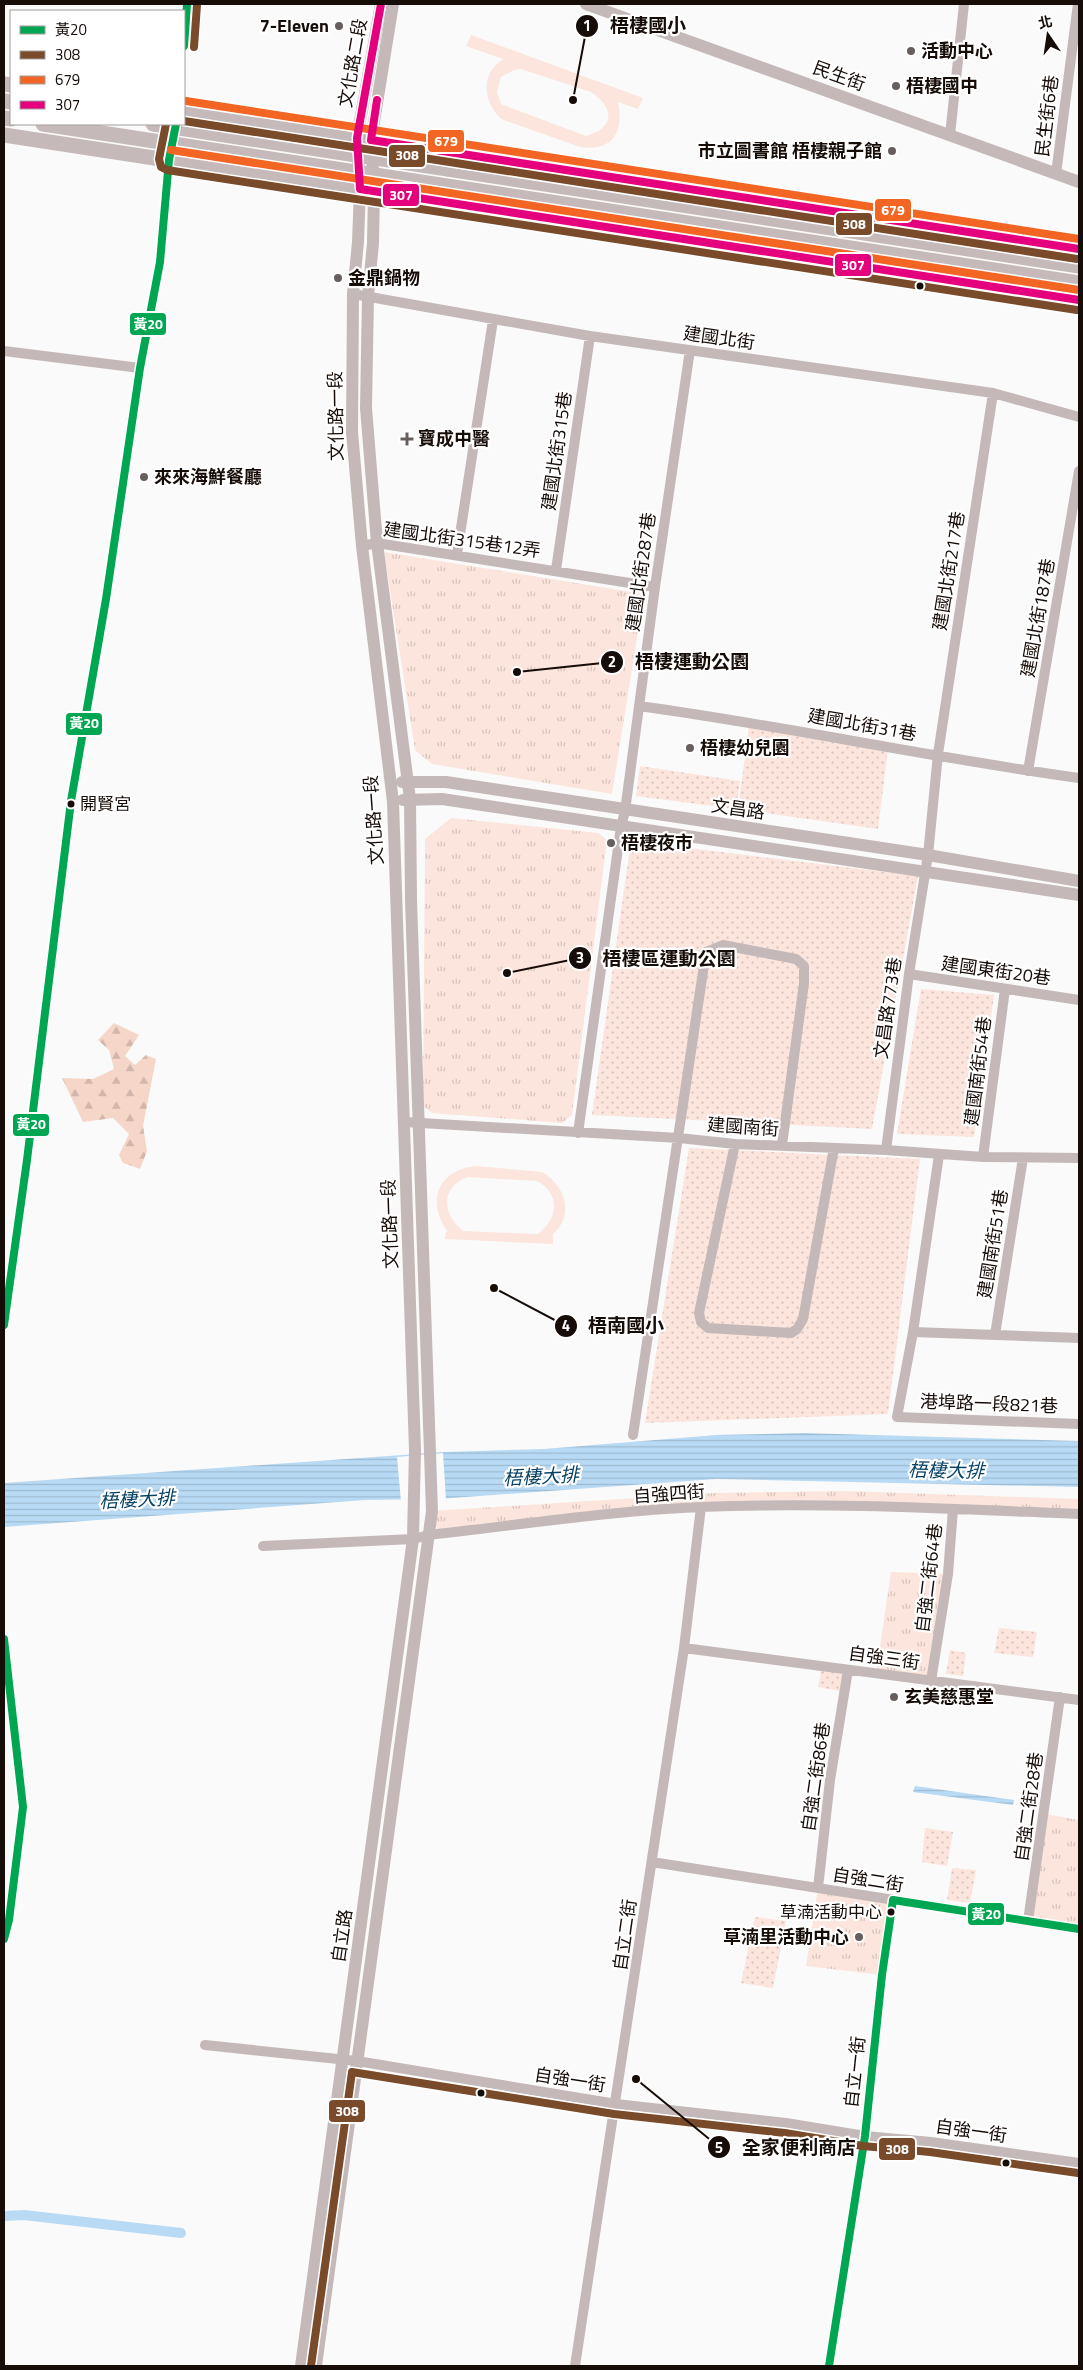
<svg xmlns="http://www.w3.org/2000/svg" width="1083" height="2370" font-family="'Titillium Web','Noto Sans TC',sans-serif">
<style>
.grass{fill:url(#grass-dots)}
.forest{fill:url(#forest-firs)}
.park{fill:url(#park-tufts)}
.pitch{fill:#fce5dc;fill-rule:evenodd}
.water{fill:url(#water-rules)}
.pier{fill:#fafafa}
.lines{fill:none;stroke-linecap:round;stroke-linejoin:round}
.canal{stroke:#b8daf4;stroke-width:10}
.minor{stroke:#c4b9b8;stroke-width:10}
.tertiary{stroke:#c4b9b8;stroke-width:12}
.primary{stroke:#c5b9b9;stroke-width:15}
.bus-1-casing{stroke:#fff;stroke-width:11}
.bus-2-casing{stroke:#fff;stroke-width:11}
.bus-3-casing{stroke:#fff;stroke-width:11}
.bus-4-casing{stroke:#fff;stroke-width:11}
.bus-1{stroke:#00a651;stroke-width:8}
.bus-2{stroke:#7a4b2a;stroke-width:8}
.bus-3{stroke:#f26522;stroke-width:8}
.bus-4{stroke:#e5007d;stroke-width:8}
.poi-dot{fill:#665f5d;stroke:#fff;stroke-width:2}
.bus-dot{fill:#160c08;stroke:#fff;stroke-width:2}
.labels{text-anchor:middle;stroke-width:4.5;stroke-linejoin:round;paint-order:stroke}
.bus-label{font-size:17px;fill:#160c08;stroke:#fff;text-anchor:start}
.poi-label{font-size:18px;font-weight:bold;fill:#160c08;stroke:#fff;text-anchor:start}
.street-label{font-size:18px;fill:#160c08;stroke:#fff}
.water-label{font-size:19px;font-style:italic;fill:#074266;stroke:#fff}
.leader{fill:none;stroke:#160c08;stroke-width:2}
.callout-dot{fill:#160c08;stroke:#fff;stroke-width:2}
.mark-label{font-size:15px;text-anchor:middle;font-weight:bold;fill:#fff}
.callout-label{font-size:19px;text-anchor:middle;font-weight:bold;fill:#160c08;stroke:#fff;stroke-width:4.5;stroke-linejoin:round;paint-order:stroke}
.line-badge{stroke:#fff;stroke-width:2}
.badge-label{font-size:14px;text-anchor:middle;font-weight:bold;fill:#fff}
</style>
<defs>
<pattern id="grass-dots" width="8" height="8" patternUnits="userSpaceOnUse" patternTransform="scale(1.25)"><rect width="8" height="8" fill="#fce5dc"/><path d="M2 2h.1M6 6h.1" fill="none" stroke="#d7c3bb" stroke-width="1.8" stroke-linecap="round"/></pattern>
<pattern id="forest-firs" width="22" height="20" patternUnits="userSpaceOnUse" patternTransform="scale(1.25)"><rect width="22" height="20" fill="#f6d6c9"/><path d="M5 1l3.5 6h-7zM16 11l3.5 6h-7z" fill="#d2b6ab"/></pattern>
<pattern id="park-tufts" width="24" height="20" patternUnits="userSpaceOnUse" patternTransform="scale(1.25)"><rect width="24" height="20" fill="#fce5dc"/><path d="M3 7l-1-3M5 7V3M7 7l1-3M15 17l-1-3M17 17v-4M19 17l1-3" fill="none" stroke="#d7c3bb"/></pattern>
<pattern id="water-rules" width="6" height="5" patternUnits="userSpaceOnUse" patternTransform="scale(1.25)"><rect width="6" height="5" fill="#b8daf4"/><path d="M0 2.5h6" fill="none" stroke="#9dbad0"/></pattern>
</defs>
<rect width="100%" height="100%" fill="#fafafa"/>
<path class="grass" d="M749,725l139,25 -10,79 -140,-20z
M640,766l100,15 -4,28 -100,-13z
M631,841l287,35 -46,253 -280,-14z
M921,989l73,6 -20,142 -77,-3z
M689,1148l231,11 -32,255 -243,9z
M999,1628l38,4 -4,25 -39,-4z
M950,1650l16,3 -3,23 -17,-2z
M822,1666l26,4 -3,22 -27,-5z
M925,1828l28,4 -6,34 -25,-4z
M952,1868l24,2 -6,33 -23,-3z
M755,1917l31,4 -13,67 -32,-5z"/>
<path class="forest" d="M114,1023l25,12 -14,21 10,9 11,-10 10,4 -13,67 4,25 -7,18 -17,-6 -4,-8 10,-21 -16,-16 -30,4 -21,-44 31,1 21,-10 -5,-19 -11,-10z"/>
<path class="park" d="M384,552l260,42 -32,200 -180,-30 -17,-14z
M451,818l147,15 9,7 -35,275 -10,8 -130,-10 -9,-7 2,-267z
M845,1491l234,8v15l-363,-7 -278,24 -6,-20 282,-18z
M891,1572l57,2 -17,107 -55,-7z
M1045,1814l34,6v109l-51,-8z
M818,1888l75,12 -11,75 -76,-9z"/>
<path class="pitch" d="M471,35l172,63 -5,11 -20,-7c6,30 -5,50 -38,45l-79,-28c-18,-18 -21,-45 2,-60l-37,-13zM521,69l70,23c24,16 24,36 -5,44l-85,-32 -4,-12 4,-15 13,-7z
M476,1166l66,6c23,13 33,43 11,62v10l-108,-5 1,-7h2c-22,-30 -11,-62 28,-66zM468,1177l69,4c24,13 21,38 1,53l-75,-3c-21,-16 -23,-45 5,-54z"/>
<path class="water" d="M804,1433l275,8v46l-363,-8 -278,20 -73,1 -361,27v-44l441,-31 99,-3 173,-14z
M915,1786l99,14 -1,5 -100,-13z"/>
<path class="pier" d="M443,1453l3,47 -45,2 -4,-45z"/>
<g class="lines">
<path class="canal" d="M4,2216l20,-1 157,18"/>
<path class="minor" d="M184,46l3,-42
M950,135l14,-131
M1056,174l22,-170
M353,294l237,42 403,57 86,24
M4,351l136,17
M362,546l15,-3 278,44
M457,554l36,-234
M556,570l34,-234
M639,706c147,20 293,52 440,72
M1028,771l51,-300
M909,974l170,26
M404,1122l275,16 56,6 151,6 97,7 96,1
M578,1133l43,-306 4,-16 30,-224 35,-237
M735,1144l-36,169 2,9 7,6 83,5 6,-4 6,-10 31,-171
M886,1150l23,-176 19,-119 10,-101 55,-361
M939,1155l-26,177 -16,85 182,7
M983,1157l22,-168
M913,1332l166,6
M995,1335l28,-177
M633,1435l73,-483 17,-7 73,14 8,7v17l-22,162
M263,1546l150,-7 16,-4c90,-10 181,-24 271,-28 126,-5 253,2 379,7
M684,1648l395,52
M931,1681l17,-107 5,-65
M652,1862l427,67
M818,1888l12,-108 18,-110
M1028,1921l32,-224
M205,2045l152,16 259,43 170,19 79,13 66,6 148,21
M575,2366l109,-718 17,-141
M829,2366l36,-230 17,-161 11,-75"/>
<path class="tertiary" d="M586,4l493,178
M402,782h44l482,73 151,26
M403,800l39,-1 637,96
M301,2366l112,-827 2,-89 -22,-648 -31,-256 -10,-114 1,-138 5,-52 2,-53 -3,-51 24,-134
M316,2366l116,-855 -21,-611 -1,-101 -33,-256 -11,-135 2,-112 5,-53 1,-53 -3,-50 22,-136"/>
<path class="primary" d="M4,84l7,1
M4,101l7,1
M184,111l895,138
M4,118l7,1
M43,124l1036,159
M153,124l926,142
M4,135l1075,165"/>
<g class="bus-1-casing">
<path id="bus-1" d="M184,46l3,-42
M4,1325l23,-165 44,-359 35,-202 34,-231 20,-106 9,-102 7,-36
M4,1639l19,168 -14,113 -5,19
M893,1900l186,29
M829,2366l36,-230 17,-161 11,-75"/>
</g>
<g class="bus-2-casing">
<path id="bus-2" d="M194,47l3,-42
M184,121l893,138
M166,124l-7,35 2,8 6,3 910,140
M311,2366l41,-294 262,42 171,19 78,13 67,6 148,21"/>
</g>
<g class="bus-3-casing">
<path id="bus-3" d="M186,101l893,138
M171,150l908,140"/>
</g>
<g class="bus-4-casing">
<path id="bus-4" d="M381,4l-24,134 3,51 719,111
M377,100l-6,40 708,109"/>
</g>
<use href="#bus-1" class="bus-1"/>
<use href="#bus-2" class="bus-2"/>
<use href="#bus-3" class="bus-3"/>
<use href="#bus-4" class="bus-4"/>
</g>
<g class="poi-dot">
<circle cx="339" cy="26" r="5"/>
<circle cx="911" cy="51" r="5"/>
<circle cx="896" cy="86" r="5"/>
<circle cx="892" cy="151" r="5"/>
<circle cx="338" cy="278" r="5"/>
<path d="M404.5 431.5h5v5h5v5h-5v5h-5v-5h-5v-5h5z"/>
<circle cx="144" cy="477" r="5"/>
<circle cx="690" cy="748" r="5"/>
<circle cx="611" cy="843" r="5"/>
<circle cx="894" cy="1697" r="5"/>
<circle cx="859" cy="1937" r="5"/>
</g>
<g class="bus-dot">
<circle cx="920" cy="286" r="4.5"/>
<circle cx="71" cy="804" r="4.5"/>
<circle cx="891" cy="1912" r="4.5"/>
<circle cx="481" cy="2093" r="4.5"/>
<circle cx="1006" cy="2163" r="4.5"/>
</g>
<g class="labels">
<g class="bus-label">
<text x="80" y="810">開賢宮</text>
<text x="882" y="1918" text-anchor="end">草湳活動中心</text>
</g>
<g class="poi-label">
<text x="329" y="32" text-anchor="end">7-Eleven</text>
<text x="921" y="57">活動中心</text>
<text x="906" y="92">梧棲國中</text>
<text x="882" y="157" text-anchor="end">市立圖書館 梧棲親子館</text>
<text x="348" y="284">金鼎鍋物</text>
<text x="418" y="445">寶成中醫</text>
<text x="154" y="483">來來海鮮餐廳</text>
<text x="700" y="754">梧棲幼兒園</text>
<text x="621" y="849">梧棲夜市</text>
<text x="904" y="1703">玄美慈惠堂</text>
<text x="849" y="1943" text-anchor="end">草湳里活動中心</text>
</g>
<g class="street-label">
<text transform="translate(353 63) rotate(-80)" y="6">文化路二段</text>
<text transform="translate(839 76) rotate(20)" y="6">民生街</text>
<text transform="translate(1047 116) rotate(-83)" y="6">民生街6巷</text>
<text transform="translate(719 338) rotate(8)" y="6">建國北街</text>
<text transform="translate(336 416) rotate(-91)" y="6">文化路一段</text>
<text transform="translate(557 451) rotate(-82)" y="6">建國北街315巷</text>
<text transform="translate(462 540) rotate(8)" y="6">建國北街315巷12弄</text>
<text transform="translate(949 571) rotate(-81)" y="6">建國北街217巷</text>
<text transform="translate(641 572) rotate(-82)" y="6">建國北街287巷</text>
<text transform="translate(1038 618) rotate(-80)" y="6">建國北街187巷</text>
<text transform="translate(862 725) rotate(10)" y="6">建國北街31巷</text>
<text transform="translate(738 809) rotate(8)" y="6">文昌路</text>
<text transform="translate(374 820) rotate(-94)" y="6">文化路一段</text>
<text transform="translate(996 971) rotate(8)" y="6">建國東街20巷</text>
<text transform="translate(888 1008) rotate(-82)" y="6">文昌路773巷</text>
<text transform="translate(978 1071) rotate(-83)" y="6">建國南街54巷</text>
<text transform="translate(743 1127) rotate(4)" y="6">建國南街</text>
<text transform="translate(390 1224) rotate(-92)" y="6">文化路一段</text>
<text transform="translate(993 1244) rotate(-81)" y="6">建國南街51巷</text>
<text transform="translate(989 1404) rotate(2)" y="6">港埠路一段821巷</text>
<text transform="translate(669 1494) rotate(-4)" y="6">自強四街</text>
<text transform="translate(929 1578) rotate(-83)" y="6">自強二街64巷</text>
<text transform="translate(884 1658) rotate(8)" y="6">自強三街</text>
<text transform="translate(816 1777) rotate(-82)" y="6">自強二街86巷</text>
<text transform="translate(1029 1807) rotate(-82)" y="6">自強二街28巷</text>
<text transform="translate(868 1880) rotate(9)" y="6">自強二街</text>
<text transform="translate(625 1935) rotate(-82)" y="6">自立二街</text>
<text transform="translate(342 1936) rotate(-82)" y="6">自立路</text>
<text transform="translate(855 2072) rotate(-84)" y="6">自立一街</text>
<text transform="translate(570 2080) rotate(9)" y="6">自強一街</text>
<text transform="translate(971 2131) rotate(8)" y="6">自強一街</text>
</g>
<g class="water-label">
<text transform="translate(946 1470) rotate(1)" y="7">梧棲大排</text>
<text transform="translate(541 1476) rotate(-3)" y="7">梧棲大排</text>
<text transform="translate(137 1499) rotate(-3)" y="7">梧棲大排</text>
</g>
</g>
<path class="leader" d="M573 100L587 26M517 672L612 662M507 973L580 958M494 1288L566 1326M636 2079L719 2147"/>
<g class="callout-dot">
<circle cx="573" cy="100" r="5"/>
<circle cx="517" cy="672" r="5"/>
<circle cx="507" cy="973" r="5"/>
<circle cx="494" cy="1288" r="5"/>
<circle cx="636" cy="2079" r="5"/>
<circle cx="587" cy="26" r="12"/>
<circle cx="612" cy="662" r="12"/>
<circle cx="580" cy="958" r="12"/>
<circle cx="566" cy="1326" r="12"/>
<circle cx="719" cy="2147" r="12"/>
</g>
<g class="mark-label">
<text x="587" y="31">1</text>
<text x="612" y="667">2</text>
<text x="580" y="963">3</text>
<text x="566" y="1331">4</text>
<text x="719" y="2153">5</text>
</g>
<g class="callout-label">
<text x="648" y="32">梧棲國小</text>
<text x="692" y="668">梧棲運動公園</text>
<text x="669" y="965">梧棲區運動公園</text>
<text x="626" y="1332">梧南國小</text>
<text x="799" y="2154">全家便利商店</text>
</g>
<g class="line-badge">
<rect x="427" y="129" width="38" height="24" rx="5" fill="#f26522"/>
<rect x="388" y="144" width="38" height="24" rx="5" fill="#7a4b2a"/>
<rect x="382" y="183" width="38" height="24" rx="5" fill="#e5007d"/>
<rect x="874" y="198" width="38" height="24" rx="5" fill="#f26522"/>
<rect x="835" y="212" width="38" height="24" rx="5" fill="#7a4b2a"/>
<rect x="834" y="253" width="38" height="24" rx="5" fill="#e5007d"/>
<rect x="129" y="312" width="38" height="24" rx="5" fill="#00a651"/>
<rect x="65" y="712" width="38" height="24" rx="5" fill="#00a651"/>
<rect x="12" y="1113" width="38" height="24" rx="5" fill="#00a651"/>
<rect x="967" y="1902" width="38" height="24" rx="5" fill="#00a651"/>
<rect x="328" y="2099" width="38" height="24" rx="5" fill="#7a4b2a"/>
<rect x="878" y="2137" width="38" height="24" rx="5" fill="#7a4b2a"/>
</g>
<g class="badge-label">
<text x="446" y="146">679</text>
<text x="407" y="160">308</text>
<text x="401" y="200">307</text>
<text x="893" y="215">679</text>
<text x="854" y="229">308</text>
<text x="853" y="270">307</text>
<text x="148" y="329">黃20</text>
<text x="84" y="728">黃20</text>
<text x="31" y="1129">黃20</text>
<text x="986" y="1919">黃20</text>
<text x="347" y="2116">308</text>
<text x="897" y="2154">308</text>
</g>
<rect width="1083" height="2370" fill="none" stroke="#160c08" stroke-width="10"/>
<rect x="10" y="10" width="175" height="115" fill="#ffffff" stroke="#a29e9c"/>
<rect x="20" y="26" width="25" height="8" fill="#00a651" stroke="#a29e9c"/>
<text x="55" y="35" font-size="15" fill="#160c08">黃20</text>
<rect x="20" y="51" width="25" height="8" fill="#7a4b2a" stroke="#a29e9c"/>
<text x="55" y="60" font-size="15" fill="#160c08">308</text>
<rect x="20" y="76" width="25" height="8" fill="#f26522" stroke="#a29e9c"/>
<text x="55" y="85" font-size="15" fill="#160c08">679</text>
<rect x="20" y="101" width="25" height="8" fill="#e5007d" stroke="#a29e9c"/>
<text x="55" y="110" font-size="15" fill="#160c08">307</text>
<g transform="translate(1048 35) rotate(347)" stroke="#ffffff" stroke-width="4" paint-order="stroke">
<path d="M0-4L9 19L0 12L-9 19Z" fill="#160c08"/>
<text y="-8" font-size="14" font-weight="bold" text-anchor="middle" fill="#160c08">北</text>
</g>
</svg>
